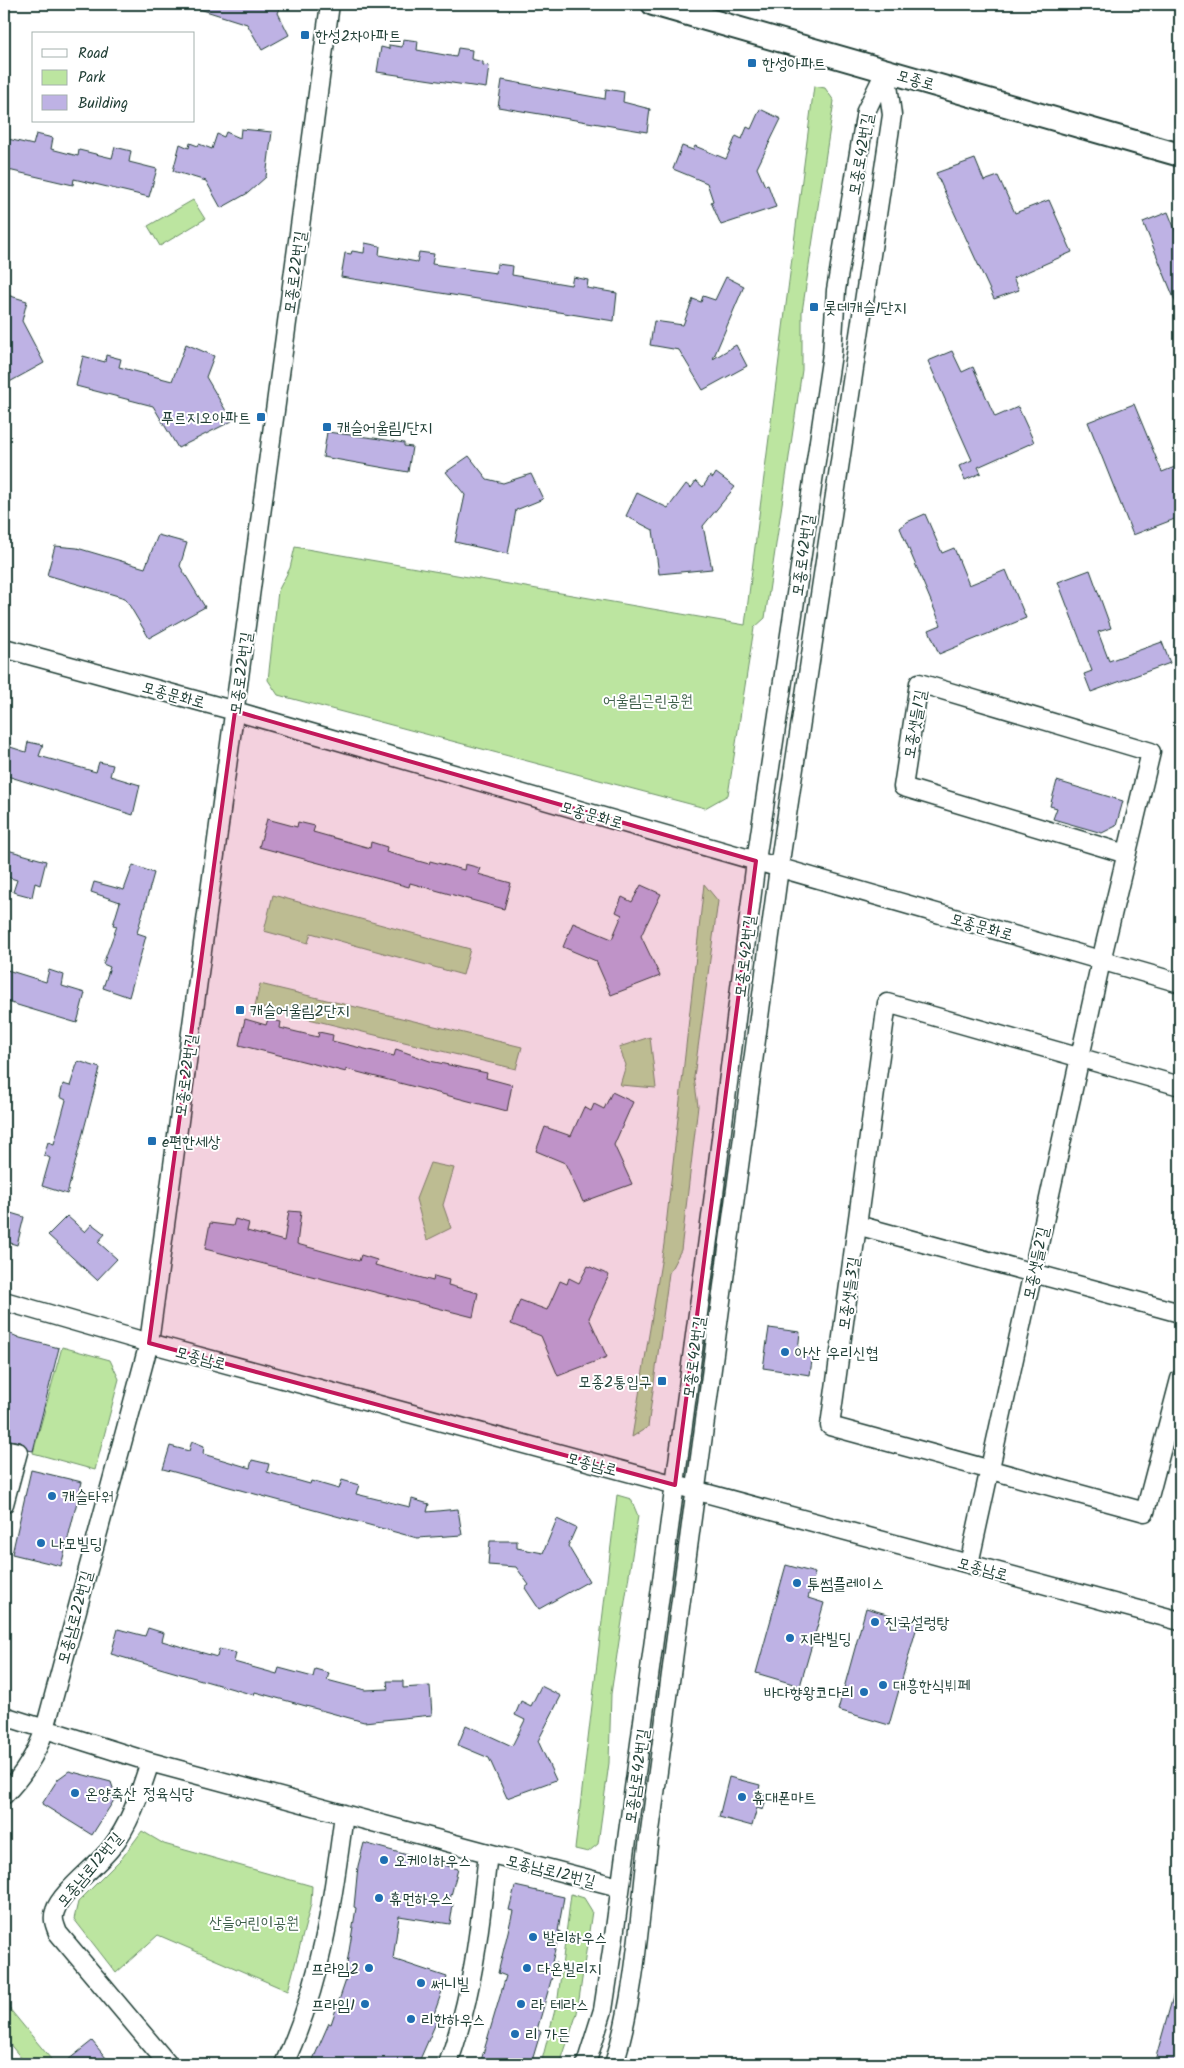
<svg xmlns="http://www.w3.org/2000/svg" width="1184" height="2068" font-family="Kalam,'Poor Story',sans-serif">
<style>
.green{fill:#bce5a0;stroke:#6e916a}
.building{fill:#beb2e4;stroke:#1f3d34}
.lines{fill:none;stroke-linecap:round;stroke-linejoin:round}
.minor-casing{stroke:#1f3d34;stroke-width:21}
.tertiary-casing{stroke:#1f3d34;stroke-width:26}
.minor{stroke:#fff;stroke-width:18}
.tertiary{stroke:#fff;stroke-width:22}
.marked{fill:#c2185b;fill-opacity:0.2;stroke:#c2185b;stroke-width:4;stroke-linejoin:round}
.poi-dot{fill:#1f6fb2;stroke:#fff;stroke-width:2}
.labels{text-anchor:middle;stroke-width:4;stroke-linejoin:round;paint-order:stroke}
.poi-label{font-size:16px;fill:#1f3d34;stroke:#fff;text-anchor:start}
.street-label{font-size:16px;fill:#1f3d34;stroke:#fff}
.park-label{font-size:16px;fill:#3e5f4a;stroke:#fff}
</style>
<rect width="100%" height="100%" fill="#fff"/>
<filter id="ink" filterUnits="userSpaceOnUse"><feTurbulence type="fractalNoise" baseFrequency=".02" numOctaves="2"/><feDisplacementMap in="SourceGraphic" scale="10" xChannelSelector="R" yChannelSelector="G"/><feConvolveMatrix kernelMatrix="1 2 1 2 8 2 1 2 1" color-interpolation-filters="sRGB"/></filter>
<g filter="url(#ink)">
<path class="green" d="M814,86l11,2 9,13 -32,211v58l-37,248 -11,10 -26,167 -23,13 -427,-113 -10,-15 10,-89 12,-23 5,-21 450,78z
M193,200l12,19 -45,27 -12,-20z
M704,884l14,17 -24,176 4,29 -17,144 -12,23 -21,154 -16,10 32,-193z
M273,895l197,54 -7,26 -152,-42 -3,10 -44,-12z
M260,984l262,63 -6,22 -261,-63z
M650,1037l6,51 -36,-3 6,-20 -7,-18z
M430,1163l24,5 -11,37 8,23 -24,12 -11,-41z
M62,1347l48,13 9,19 -24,91 -62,-17z
M617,1495l14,4 7,17 -27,178 -2,69 -11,81 -10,8 -13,-3z
M142,1831l22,13 148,42 -1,18 -23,87 -130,-56 -42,38 -42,-54 4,-17 44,-44z
M571,1894l13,4 8,13 -15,102 -17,51h-19l17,-66z
M4,2002l51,62h-29l-22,-27z"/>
<path class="building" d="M193,4h89l-4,9 11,22 -27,15 -15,-26 -54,-17z
M403,39l15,2 -1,9 39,7 2,-9 14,2 -1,9 12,3v3l6,1 -3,22 -109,-16 4,-25 8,2v-4l13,2z
M502,80l103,19 1,-10 18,3 -1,10 27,7 -3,23 -149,-25z
M760,109l21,10 -24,49 8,18 3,-1 8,22 -55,18 -10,-23 2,-1 -6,-18 -34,-14 9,-23 11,4 2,-4 31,13 10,-23 6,3 5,-12 4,2z
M241,129l31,3 -6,45 -18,16 -27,15 -15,-27 -33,-10 7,-27 9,4 1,-5 8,3 1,-2 13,5 5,-15 7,3 2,-5 14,6z
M36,134l17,4 -2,11 27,7 1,-6 33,8 3,-11 16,4 -2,11 28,7 -8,28 -75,-18 -1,6 -69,-16v-31l29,7z
M975,159l9,22 14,-5 17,37 34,-13 23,52 -59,26 6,12 -25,9 -58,-126z
M1168,212l12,30v71l-37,-91z
M365,243l15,3 -1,9 38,7 2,-10 15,2 -2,10 64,9 1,-9 16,2 -1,9 59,10 2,-8 15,3 -1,8 30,5 -3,28 -273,-44 4,-24 6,1 1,-3 12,2z
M726,277l18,9 -31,73 23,-14 11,21 -44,24 -24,-40 -29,-5 4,-24 29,4 10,-26 8,3 2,-6 12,4z
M4,294l23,7 -5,20 22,42 -40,22z
M186,344l28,12 -8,21 26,44 -54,27 -25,-42 -77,-20 7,-30 22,6 1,-7 15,4 -2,8 53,14z
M952,351l10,21 11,-5 22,50 23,-10 16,35 -56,25 3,6 -16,7 -6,-14 13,-6 -44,-99z
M1134,404l28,68 18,-7v52l-47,18 -45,-113z
M327,432l47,6 30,5v3l8,1 -4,25 -85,-15z
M469,456l18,23 16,4 28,-9 12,25 -27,11 -8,44 -53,-12 10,-47 -19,-23z
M716,473l19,14 -32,39 9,43 -53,5 -6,-44 -27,-14 11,-23 31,15 18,-24 5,4 5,-7 7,6 7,-11 3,2z
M925,514l17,39 12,-5 15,37 37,-15 20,48 -87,36 -10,-24 12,-5 -41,-97 7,-6z
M158,535l29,8 -7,23 25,41 -56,31 -24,-40 -78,-23 8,-29 22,2 68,20z
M1090,570l21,58 -13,4 11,29 53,-19 8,21 -79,29 -7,-18 8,-3 -34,-89z
M28,742l15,3 -4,11 57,16 3,-10 14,3 -3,11 30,9 -7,30 -129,-40v-30l22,7z
M1057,781l66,20 -7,25 -14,7 -49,-14 4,-11 -7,-2z
M267,819l30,8 1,-5 17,4 -2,6 57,16 1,-6 16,5 -1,5 43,12 1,-3 34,9 1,-6 15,4 -2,6 33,9 -7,26 -94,-26 -1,4 -150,-40z
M4,849l42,12 -6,24 -5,-2 -3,14 -19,-5 4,-12 -13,-4z
M133,865l21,8 -17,60 9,3 -17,61 -26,-9 7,-21 -7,-3 14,-38 -4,-1 7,-23 -29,-10 3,-10 30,8z
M641,885l20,9 -20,42 19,40 -49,19 -15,-34 -33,-14 10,-24 39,16 10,-24 -6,-3 6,-15 10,5z
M4,969l42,13 3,-12 15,5 -2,11 23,7 -8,30 -73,-22z
M245,1019l21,6 2,-6 13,3 -1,6 38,9 1,-5 14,3 -1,6 33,8 29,7 2,-7 34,12 57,12 -1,5 26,7 -5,26 -161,-42v3l-107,-27z
M78,1061l22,7 -33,126 -25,-8 8,-28 -6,-3 4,-13 6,2 12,-44 -6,-3 3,-13 7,2z
M612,1092l21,10 -19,43 18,39 -49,18 -18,-39 -29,-12 9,-24 26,9 13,-29 7,4 3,-7 10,5z
M4,1211l20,6 -7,28 -13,-4z
M289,1211l12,1 -4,32 62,17 2,-6 16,5 -2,5 58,16 1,-5 15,4 -1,5 30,8 -5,24 -268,-68 5,-26 23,3 2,-7 14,4 -2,8 37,10z
M67,1216l18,16 7,-8 13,10 -7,8 19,17 -20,21 -49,-45z
M588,1266l21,9 -20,43 18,39 -49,19 -17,-40 -30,-12 9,-24 27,10 13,-29 7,3 2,-6 10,5z
M769,1328l31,4 -2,19 15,2 -3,22 -47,-7z
M4,1331l16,7 39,10 -26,103 -5,-1 -7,-8 -17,-3z
M192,1441l12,5 -1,8 47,14 2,-8 17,4 -2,8 43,12 1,-3 28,8 3,-9 17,5 -3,9 54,13 2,-8 17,5 -2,8 31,-3 4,26 -45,3 -254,-69 7,-23 19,5z
M31,1470l51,12 -21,84 -49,-12z
M557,1519l19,9 -8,18 21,35 -50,28 -14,-21 4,-3 -13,-18 -28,-2 2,-24h27v7l26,5z
M786,1565l29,8 -7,25 16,5 -24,83 -44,-13z
M866,1608l52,15 -29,102 -51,-15z
M148,1628l16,5 -2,8 55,16 2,-8 17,4 -2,9 43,12 2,-6 34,9 2,-8 14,4 -2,7 38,10 23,-1 -1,-8h16v7l27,-2 2,29 -68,7 -109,-30 -1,3 -143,-41 7,-25 27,7z
M541,1686l20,10 -23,45 18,39 -49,18 -18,-40 -31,-13 8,-20 46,21 13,-26 -10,-5 6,-14 10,5z
M69,1771l42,11 5,15 -24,38 -50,-31 16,-25z
M729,1777l31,8 -2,9 9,2 -4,14 -6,-2 -5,18 -33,-9z
M364,1843l94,26 -9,34 4,1 -3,20 -51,-8 -6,43 54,18 -13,37 5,2 -21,48h-107l18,-41 2,1 16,-47 -2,-1 11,-68 -2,-1 4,-41z
M515,1886l49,11 -6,34h2l-8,31 4,1 -19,67 4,1 -10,33h-51l26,-88 -8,-3 15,-62 -4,-1z
M1176,1986h4v78h-26z
M92,2041l19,23h-48z"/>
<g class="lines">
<g class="minor-casing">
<path id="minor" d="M4,648l231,63 945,272
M1180,1086l-293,-83 -57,423 315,86 35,-133
M857,1225l323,88
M4,1301l145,42 1031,278
M4,1449l14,3 -14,52
M969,1564l132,-603 50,-209 -232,-69 -16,104 223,67
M4,1716l146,46c-10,30 -19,61 -39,86 -14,18 -50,44 -56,63 -3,8 0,14 3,22l110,131
M150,1762l338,91
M4,1795c19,-19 32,-40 41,-66l104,-386 181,-1339
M284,2064c37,-80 49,-163 60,-250
M448,2064c25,-70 32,-137 40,-211l131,34
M586,2064l17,-54 9,-59 101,-749 43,-341 76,-507 4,-64 30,-179 20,-41
M614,2064c22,-71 25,-145 34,-218l131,-978 113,-753 -6,-45"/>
</g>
<g class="tertiary-casing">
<path id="tertiary" d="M653,4l527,151"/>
</g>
<use href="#minor" class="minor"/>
<use href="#tertiary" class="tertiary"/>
</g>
</g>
<path class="marked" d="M235,711l521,150 -81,624 -526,-142z"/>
<g class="poi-dot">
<rect x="300" y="30" width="10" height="10" rx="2.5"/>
<rect x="747" y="58" width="10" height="10" rx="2.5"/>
<rect x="809" y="302" width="10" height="10" rx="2.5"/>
<rect x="256" y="412" width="10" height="10" rx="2.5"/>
<rect x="322" y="422" width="10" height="10" rx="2.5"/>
<rect x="235" y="1005" width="10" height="10" rx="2.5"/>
<rect x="147" y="1136" width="10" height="10" rx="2.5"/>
<circle cx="785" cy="1352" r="5"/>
<rect x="657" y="1376" width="10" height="10" rx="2.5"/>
<circle cx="52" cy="1496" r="5"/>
<circle cx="41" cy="1543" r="5"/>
<circle cx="797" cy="1583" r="5"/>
<circle cx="875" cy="1622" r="5"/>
<circle cx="790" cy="1638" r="5"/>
<circle cx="883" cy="1685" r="5"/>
<circle cx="864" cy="1692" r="5"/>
<circle cx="75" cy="1793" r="5"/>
<circle cx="742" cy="1797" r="5"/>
<circle cx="384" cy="1860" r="5"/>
<circle cx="379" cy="1898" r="5"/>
<circle cx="533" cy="1937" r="5"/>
<circle cx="369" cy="1968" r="5"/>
<circle cx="527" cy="1968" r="5"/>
<circle cx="421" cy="1983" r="5"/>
<circle cx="365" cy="2004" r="5"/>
<circle cx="521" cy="2004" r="5"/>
<circle cx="411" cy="2019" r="5"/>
<circle cx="515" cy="2034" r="5"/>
</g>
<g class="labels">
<g class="poi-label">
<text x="315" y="41">한성2차아파트</text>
<text x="762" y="69">한성아파트</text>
<text x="824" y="313">롯데캐슬1단지</text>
<text x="251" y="423" text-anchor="end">푸르지오아파트</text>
<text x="337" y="433">캐슬어울림1단지</text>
<text x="250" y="1016">캐슬어울림2단지</text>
<text x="162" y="1147">e편한세상</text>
<text x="795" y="1358">아산 우리신협</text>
<text x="652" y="1387" text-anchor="end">모종2통입구</text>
<text x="62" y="1502">캐슬타워</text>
<text x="51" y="1549">나모빌딩</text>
<text x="807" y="1589">투썸플레이스</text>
<text x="885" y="1628">진국설렁탕</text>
<text x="800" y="1644">지락빌딩</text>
<text x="893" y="1691">대흥한식뷔페</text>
<text x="854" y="1698" text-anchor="end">바다향왕코다리</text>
<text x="85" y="1799">온양축산 정육식당</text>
<text x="752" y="1803">휴대폰마트</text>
<text x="394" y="1866">오케이하우스</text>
<text x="389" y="1904">휴먼하우스</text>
<text x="543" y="1943">발리하우스</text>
<text x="359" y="1974" text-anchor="end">프라임2</text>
<text x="537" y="1974">다온빌리지</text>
<text x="431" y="1989">써니빌</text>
<text x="355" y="2010" text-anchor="end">프라임1</text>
<text x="531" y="2010">라 테라스</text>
<text x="421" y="2025">리한하우스</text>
<text x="525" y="2040">리 가든</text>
</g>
<g class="street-label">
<text transform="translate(916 79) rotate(16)" y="6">모종로</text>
<text transform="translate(860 154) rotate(-80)" y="6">모종로42번길</text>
<text transform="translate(294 272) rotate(-82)" y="6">모종로22번길</text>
<text transform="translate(802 555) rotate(-82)" y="6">모종로42번길</text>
<text transform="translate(240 673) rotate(-82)" y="6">모종로22번길</text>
<text transform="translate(174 694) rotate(15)" y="6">모종문화로</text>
<text transform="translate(914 724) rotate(-80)" y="6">모종샛들1길</text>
<text transform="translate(592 814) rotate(16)" y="6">모종문화로</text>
<text transform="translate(982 926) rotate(16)" y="6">모종문화로</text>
<text transform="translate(744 956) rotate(-83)" y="6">모종로42번길</text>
<text transform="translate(185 1075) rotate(-82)" y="6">모종로22번길</text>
<text transform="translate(1035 1263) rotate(-78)" y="6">모종샛들2길</text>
<text transform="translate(848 1293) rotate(-82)" y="6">모종샛들3길</text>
<text transform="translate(201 1357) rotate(15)" y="6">모종남로</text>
<text transform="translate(693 1357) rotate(-82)" y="6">모종로42번길</text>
<text transform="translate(592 1463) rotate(15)" y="6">모종남로</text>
<text transform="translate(983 1568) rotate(15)" y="6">모종남로</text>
<text transform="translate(74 1617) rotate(-75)" y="6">모종남로22번길</text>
<text transform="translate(636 1776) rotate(-82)" y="6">모종남로42번길</text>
<text transform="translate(89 1869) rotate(-50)" y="6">모종남로12번길</text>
<text transform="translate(551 1870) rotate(14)" y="6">모종남로12번길</text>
</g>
<g class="park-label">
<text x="648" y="706">어울림근린공원</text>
<text x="254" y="1928">산들어린이공원</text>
</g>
</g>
<rect width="1184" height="2068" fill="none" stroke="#fff" stroke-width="20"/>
<rect x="10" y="10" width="1164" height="2048" fill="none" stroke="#1f3d34" stroke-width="2" filter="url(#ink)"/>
<rect x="32" y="32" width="162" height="90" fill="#ffffff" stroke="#a5b1ae"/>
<rect x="42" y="49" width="25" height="8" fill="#ffffff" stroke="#a5b1ae"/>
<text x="78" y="58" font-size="15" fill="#1f3d34">Road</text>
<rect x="42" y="70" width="25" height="15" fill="#bce5a0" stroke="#a5b1ae"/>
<text x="78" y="82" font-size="15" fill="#1f3d34">Park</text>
<rect x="42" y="95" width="25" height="15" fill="#beb2e4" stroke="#a5b1ae"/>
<text x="78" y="108" font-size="15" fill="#1f3d34">Building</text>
</svg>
